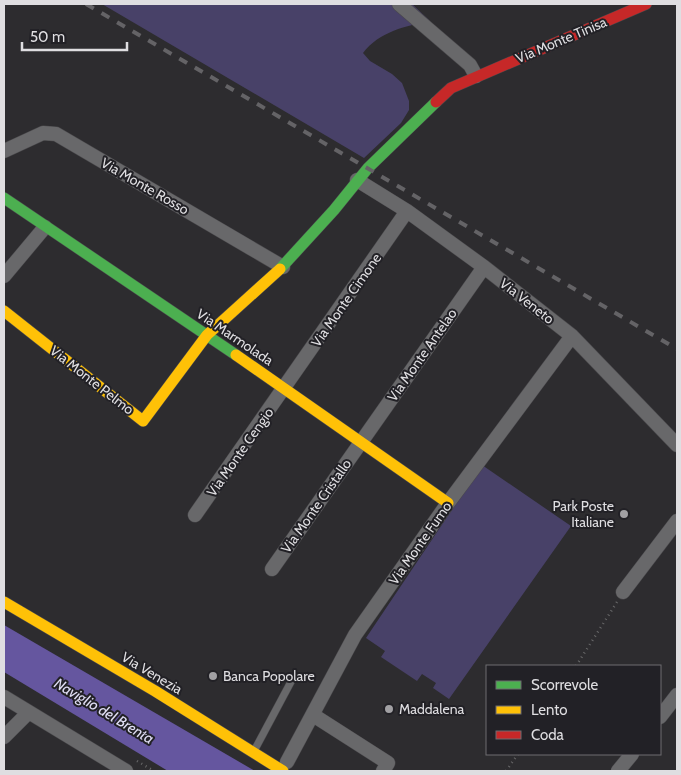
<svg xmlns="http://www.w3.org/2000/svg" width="681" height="775" font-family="Cabin,sans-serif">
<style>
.green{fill:#484168}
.water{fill:#65569f}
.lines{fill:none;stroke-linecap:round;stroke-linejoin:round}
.lane-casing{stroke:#4a494c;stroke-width:8}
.street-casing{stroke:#4a494c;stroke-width:15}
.fast-casing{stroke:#4a494c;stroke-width:12}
.slow-casing{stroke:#4a494c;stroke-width:12}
.jam-casing{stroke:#4a494c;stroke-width:12}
.path{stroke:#69696a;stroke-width:2.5;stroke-dasharray:1 4;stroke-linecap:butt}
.lane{stroke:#68686a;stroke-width:7}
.street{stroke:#68686a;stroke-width:14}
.fast{stroke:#4caf50;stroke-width:11}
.slow{stroke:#ffc107;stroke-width:11}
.jam{stroke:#c62828;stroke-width:11}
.rail{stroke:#646366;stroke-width:4;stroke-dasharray:9 9;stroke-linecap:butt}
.poi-dot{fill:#a1a0a3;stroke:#222126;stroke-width:2}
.labels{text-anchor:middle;stroke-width:4;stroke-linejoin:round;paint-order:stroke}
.street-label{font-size:14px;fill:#dfdee1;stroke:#222126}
.poi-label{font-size:14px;fill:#dfdee1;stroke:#222126;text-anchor:start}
.water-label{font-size:15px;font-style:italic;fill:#e0def4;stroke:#222126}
</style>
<rect width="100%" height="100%" fill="#2d2c2f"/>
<path class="green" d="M102,4h310l18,17c-25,5 -51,11 -67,32l7,8 22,13 10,9 7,18v9l-8,13 -37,35z
M482,465l89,61 -122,173 -16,-11 3,-5 -14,-9 -5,7 -36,-24 4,-6 -19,-13z"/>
<path class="water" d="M4,625l251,146h-87l-164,-99z"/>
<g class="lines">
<g class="lane-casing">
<path id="lane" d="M254,751l39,-73"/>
</g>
<g class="street-casing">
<path id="street" d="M399,4l71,61 6,11
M4,151l39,-18 13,1 227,133
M357,180l50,31 77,56 88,69 105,109
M4,276l41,-49
M195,515l212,-304
M272,569l212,-302
M623,592l54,-71
M4,697l122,74
M313,715l75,48 -5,8
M660,717l17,-22
M4,737l25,-25
M287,762l68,-127 93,-132 124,-167
M618,771l14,-17"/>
</g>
<g class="fast-casing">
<path id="fast" d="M4,198l232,157
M280,269l54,-59 34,-42 68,-66"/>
</g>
<g class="slow-casing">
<path id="slow" d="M4,311l139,110 64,-86 73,-66
M236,355l212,148
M4,602l151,89 128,80"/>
</g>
<g class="jam-casing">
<path id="jam" d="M436,102l15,-14 195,-84"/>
</g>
<path class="path" d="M576,666l41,-64
M137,761l17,10
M506,771l12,-17"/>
<use href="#lane" class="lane"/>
<use href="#street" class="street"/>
<use href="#fast" class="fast"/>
<use href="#slow" class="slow"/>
<use href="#jam" class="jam"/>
<path class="rail" d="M86,4l591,345"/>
</g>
<g class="poi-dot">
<circle cx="624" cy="514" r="5"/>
<circle cx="213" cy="676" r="5"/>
<circle cx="389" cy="709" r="5"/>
</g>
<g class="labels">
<g class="street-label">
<text transform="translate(561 40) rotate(-23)" y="5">Via Monte Tinisa</text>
<text transform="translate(145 186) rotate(30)" y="5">Via Monte Rosso</text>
<text transform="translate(346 300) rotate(-55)" y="5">Via Monte Cimone</text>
<text transform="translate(527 301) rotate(38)" y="5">Via Veneto</text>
<text transform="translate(235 337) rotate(34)" y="5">Via Marmolada</text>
<text transform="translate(422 355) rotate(-55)" y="5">Via Monte Antelao</text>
<text transform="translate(92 380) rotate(38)" y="5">Via Monte Pelmo</text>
<text transform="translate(240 452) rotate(-55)" y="5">Via Monte Cengio</text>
<text transform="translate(316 506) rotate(-55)" y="5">Via Monte Cristallo</text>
<text transform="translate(420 543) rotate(-55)" y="5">Via Monte Fumo</text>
<text transform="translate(152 673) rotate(31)" y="5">Via Venezia</text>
</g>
<g class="poi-label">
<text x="614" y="511" text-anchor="end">Park Poste<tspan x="614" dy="16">Italiane</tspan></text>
<text x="223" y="681">Banca Popolare</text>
<text x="399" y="714">Maddalena</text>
</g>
<g class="water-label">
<text transform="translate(104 711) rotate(31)" y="5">Naviglio del Brenta</text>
</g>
</g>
<rect width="681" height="775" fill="none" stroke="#dfdee1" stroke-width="10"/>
<rect x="486" y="665" width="175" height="90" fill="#222126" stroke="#6e6d71"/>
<rect x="496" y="681" width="25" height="8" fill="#4caf50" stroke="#6e6d71"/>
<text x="531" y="690" font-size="15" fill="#dfdee1">Scorrevole</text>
<rect x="496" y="706" width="25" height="8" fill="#ffc107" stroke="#6e6d71"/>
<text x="531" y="715" font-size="15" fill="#dfdee1">Lento</text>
<rect x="496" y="731" width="25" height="8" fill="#c62828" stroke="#6e6d71"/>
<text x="531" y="740" font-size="15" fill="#dfdee1">Coda</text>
<path d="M22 42v8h105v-8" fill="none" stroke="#dfdee1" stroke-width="2.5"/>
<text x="30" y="42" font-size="15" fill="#dfdee1" stroke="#222126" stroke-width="4" paint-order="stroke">50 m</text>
</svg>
